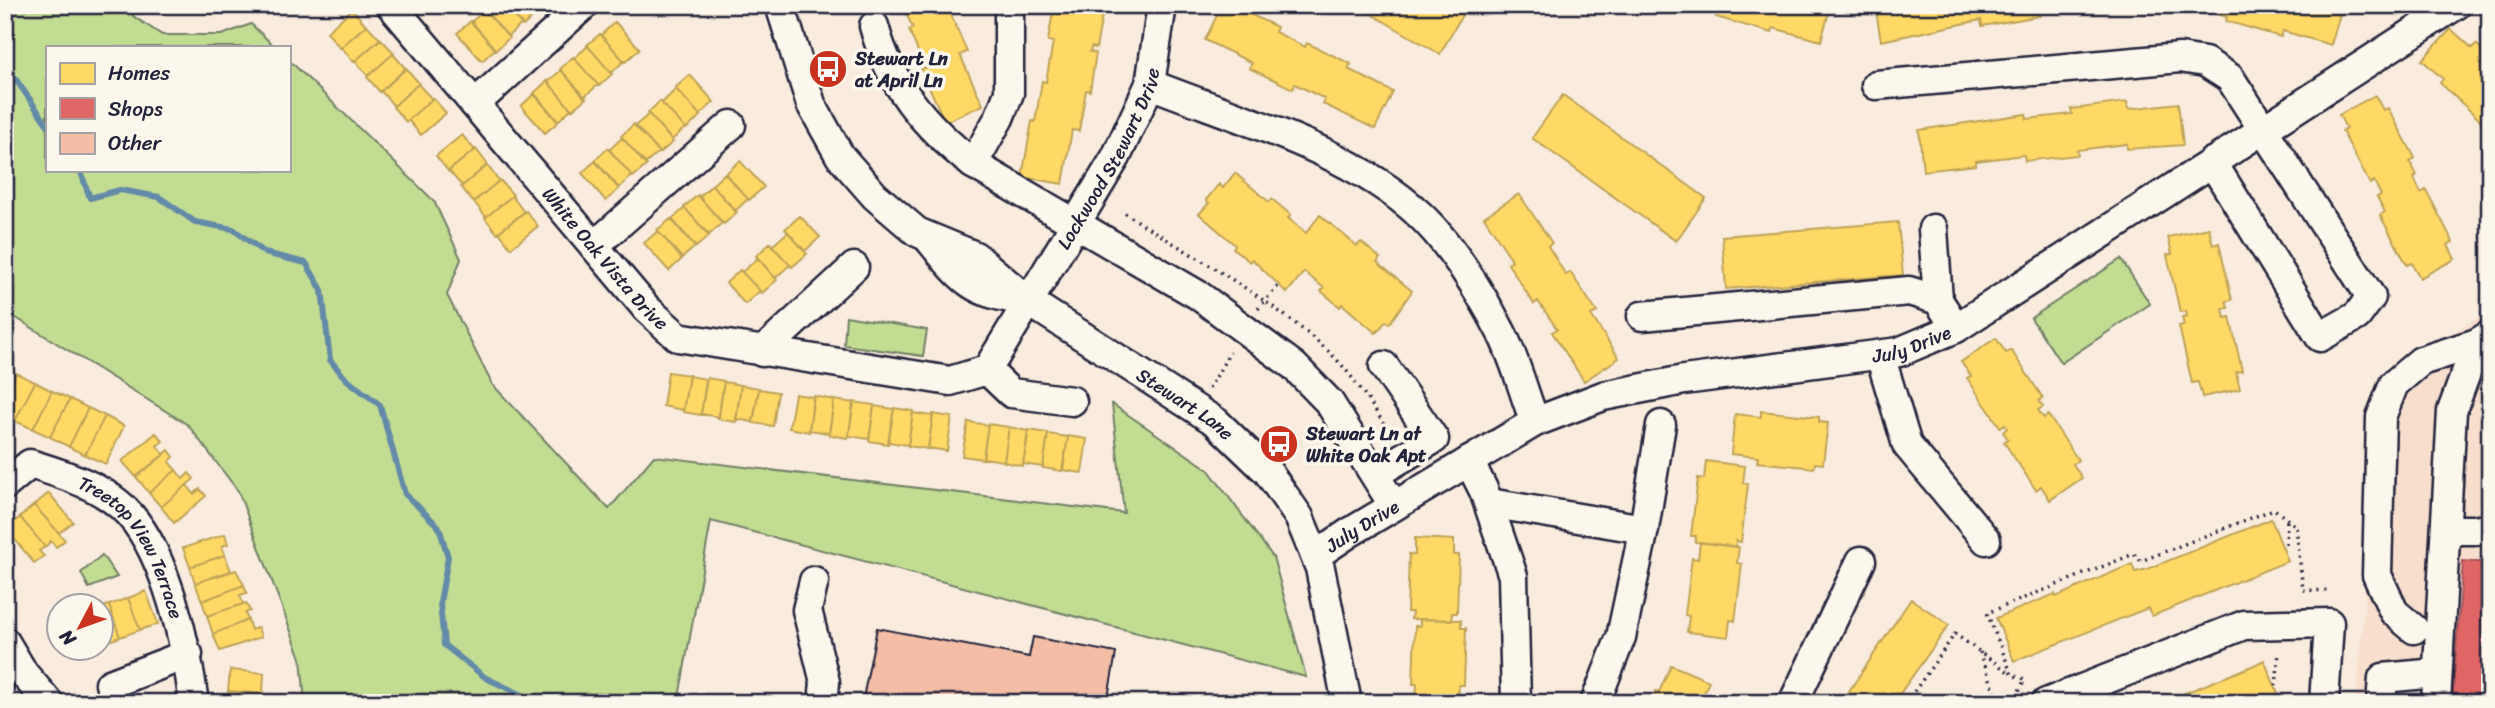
<svg xmlns="http://www.w3.org/2000/svg" width="2495" height="708" font-family="Sriracha,sans-serif">
<style>
.built{fill:#f7decd}
.green{fill:#c2dc92;stroke:#727f66;stroke-width:2}
.homes{fill:#ffd966;stroke:#bda259;stroke-width:2}
.shops{fill:#e06666;stroke:#a75259;stroke-width:2}
.lines{fill:none;stroke-linecap:round;stroke-linejoin:round}
.stream{stroke:#638aa8;stroke-width:6}
.building{fill:#f3bea5;stroke:#22223b;stroke-width:2}
.minor-casing{stroke:#22223b;stroke-width:33}
.path{stroke:#22223b;stroke-width:3.5;stroke-dasharray:2 5;stroke-linecap:butt}
.minor{stroke:#fbf7ec;stroke-width:28}
.labels{text-anchor:middle;stroke-width:7;stroke-linejoin:round;paint-order:stroke}
.poi-label{font-size:19px;font-weight:bold;fill:#22223b;stroke:#fbf7ec;text-anchor:start}
.street-label{font-size:19px;fill:#22223b;stroke:#fbf7ec}
</style>
<rect width="100%" height="100%" fill="#f9ecde"/>
<filter id="ink" filterUnits="userSpaceOnUse"><feTurbulence type="fractalNoise" baseFrequency=".0143" numOctaves="2"/><feDisplacementMap in="SourceGraphic" scale="14" xChannelSelector="R" yChannelSelector="G"/><feConvolveMatrix kernelMatrix="1 2 1 2 8 2 1 2 1" color-interpolation-filters="sRGB"/></filter>
<g filter="url(#ink)">
<path class="built" d="M2490,311v392h-134l9,-107 5,-181 22,-47z"/>
<path class="green" d="M5,5h129l-1,11 29,19h60l29,-11 24,23h-228v123h242v-110l145,141 27,58 -14,36 45,89 117,125 45,-53 470,57 -12,-109 96,65 65,88 33,120 -595,-156 -33,182h-373l-4,-45 -63,-167 -50,-66 -183,-114z
M2121,259l29,45 -89,59 -30,-45z
M846,316l81,14 -4,26 -79,-11z
M102,555l15,22 -28,11 -8,-15z"/>
<path class="homes" d="M487,5h17l18,19 -14,12 -25,-27z
M504,5h24l8,9 -13,12z
M902,5h53l-6,5 18,42 -7,3 23,50 -38,17 -24,-53 4,-1 -16,-38 4,-2z
M1054,5h50l-8,43 -5,-1 -1,5 6,1 -6,38 -4,-1 -7,41 -7,-1 -9,54 -41,-7 10,-56 3,1 7,-41 4,1 7,-40 -5,-1z
M1222,5h9l46,22 -2,5 30,15 2,-4 44,21 -3,5 45,23 -18,37 -52,-25 2,-5 -30,-15 -2,5 -44,-21 3,-5 -47,-23z
M1356,5h105l5,3 -26,46z
M1695,5h136l-10,36 -48,-13 -1,5 -56,-16 1,-5z
M1875,5h198l-34,6 1,5 -58,10 -1,-6 -100,21z
M2188,5h150l4,2 -11,38 -48,-14 -2,6 -55,-16 1,-4z
M352,9l14,16 -26,23 -13,-16z
M485,10l24,28 -13,12 -25,-28z
M471,21l24,28 -13,12 -25,-28z
M615,22l25,27 -15,13 -24,-27z
M367,25l13,14 -26,23 -13,-15z
M2451,29l21,19 4,-4 14,13v65l-4,-3 -3,4 -43,-40 3,-4 -21,-19z
M600,34l24,27 -13,12 -24,-28z
M381,39l13,14 -26,23 -13,-15z
M588,46l24,28 -13,12 -25,-28z
M393,54l13,15 -26,23 -13,-15z
M573,57l25,28 -14,12 -24,-28z
M406,68l13,15 -25,23 -13,-15z
M561,70l25,28 -14,12 -24,-28z
M690,75l24,27 -14,13 -25,-27z
M547,81l24,28 -13,12 -24,-28z
M418,84l14,15 -26,23 -13,-15z
M676,89l25,27 -15,13 -24,-26z
M534,94l24,28 -13,11 -24,-27z
M1563,95l143,103 -30,43 -144,-103z
M2375,95l8,15 5,-2 27,50 -5,4 7,13 -3,3 7,15 5,-3 27,52 -5,3 7,14 -35,19 -8,-15 -5,2 -27,-50 5,-3 -8,-15 4,-2 -7,-14 -4,3 -28,-53 4,-3 -7,-13z
M433,98l13,15 -25,22 -13,-15z
M660,101l25,27 -13,12 -24,-27z
M2127,102l1,7 50,-6 5,42 -56,4v-5l-50,6 1,5 -53,6 -1,-6 -48,6v4l-53,6 -4,-41 107,-16 1,5 45,-5 -1,-5z
M649,114l24,28 -13,11 -25,-27z
M634,124l25,28 -14,12 -24,-28z
M462,135l13,15 -27,21 -12,-15z
M622,138l25,27 -14,12 -24,-27z
M608,148l24,28 -13,12 -24,-28z
M476,149l12,16 -26,21 -13,-15z
M595,161l24,28 -13,12 -24,-28z
M740,161l24,26 -15,13 -24,-26z
M487,165l12,16 -26,21 -12,-15z
M725,173l23,26 -13,12 -23,-26z
M1235,173l34,29 3,-3 19,16 -3,3 18,15 14,-18 37,31 4,-4 19,16 -3,4 35,29 -23,33 -3,-3 -10,12 -34,-29 -2,3 -19,-16 3,-3 -20,-16 -17,21 -35,-34 -2,3 -17,-14 2,-3 -36,-31 10,-11 -3,-3 13,-16 4,4z
M500,180l13,15 -27,22 -12,-15z
M712,185l25,27 -13,12 -25,-27z
M1519,194l33,49 -4,3 18,29 4,-3 27,40 -6,3 28,43 -35,23 -32,-49 5,-3 -19,-28 -4,3 -26,-40 4,-4 -28,-43z
M698,195l24,28 -13,12 -25,-28z
M512,196l12,16 -27,21 -12,-15z
M685,208l24,28 -13,11 -24,-28z
M526,211l12,15 -27,22 -12,-16z
M800,216l20,21 -15,14 -20,-22z
M671,219l24,28 -13,11 -25,-28z
M1898,222l5,53 -177,14 -4,-53z
M2209,228l4,17 6,-2 13,57 -6,1 2,7 -5,1 2,9 5,-1 12,54 -6,1 4,17 -38,8 -4,-15 -6,1 -13,-57 5,-1 -2,-8 5,-1 -1,-5 -6,1 -13,-57 5,-1 -4,-17z
M658,231l24,28 -13,12 -25,-28z
M788,232l19,22 -15,13 -20,-21z
M770,243l20,22 -15,13 -19,-22z
M758,258l19,22 -15,13 -20,-21z
M740,270l20,21 -15,13 -19,-21z
M1996,338l10,15 5,-3 32,48 -4,3 4,6 -5,3 6,8 4,-3 30,45 -5,4 9,14 -32,22 -9,-14 -5,4 -32,-48 4,-3 -5,-7 4,-4 -2,-4 -5,3 -33,-49 4,-2 -10,-14z
M5,368l11,5 -11,23z
M668,372l21,3 -6,35 -20,-4z
M16,373l19,9 -20,39 -10,-5v-20z
M689,376l17,3 -5,36 -18,-3z
M707,378l17,3 -5,36 -18,-3z
M35,382l17,9 -19,38 -18,-8z
M724,382l17,3 -5,37 -18,-3z
M741,385l18,3 -6,34 -17,-3z
M759,389l19,3 -5,34 -20,-3z
M52,391l18,8 -20,38 -17,-8z
M795,394l18,3 -4,35 -20,-4z
M814,396l20,4 -5,33 -20,-3z
M70,399l18,9 -19,39 -19,-10z
M834,400l20,3 -6,35 -19,-3z
M853,402l21,3 -5,34 -20,-3z
M874,406l20,3 -6,35 -19,-3z
M88,408l17,8 -20,39 -16,-8z
M894,408l19,3 -5,34 -20,-3z
M1761,411l58,6v5l9,1 -5,41 -8,-1 -1,5 -57,-6 1,-5 -27,-3 4,-40 26,3z
M913,413l20,3 -5,33 -20,-3z
M933,414l19,3 -5,34 -19,-3z
M105,416l19,10 -18,38 -21,-9z
M968,422l20,3 -5,34 -21,-3z
M988,424l21,3 -5,34 -21,-3z
M1009,427l19,4 -5,35 -19,-4z
M1029,430l19,3 -5,34 -20,-3z
M156,433l7,8 -6,5 7,9 -28,22 -14,-16z
M1048,434l20,3 -6,34 -19,-3z
M1068,436l19,3 -5,34 -19,-3z
M169,450l5,7 -5,5 7,8 -27,23 -13,-16z
M1706,461l39,5 -2,17 5,1 -7,58 -5,-1 -1,6 -40,-5 1,-6h-5l7,-58 6,1z
M176,470l7,9 6,-6 5,6 -33,28 -12,-14z
M187,485l7,9 6,-5 6,7 -32,27 -13,-16z
M49,493l24,29 -14,11 -25,-28z
M34,505l31,35 -9,7 -5,-6 -6,6 -25,-30z
M20,517l25,30 -6,4 5,5 -10,7 -28,-34z
M2271,519l17,42 -136,55 -4,-8 -134,53 -18,-43 59,-24 1,3 76,-33 3,8 13,-3z
M225,534l3,10 -6,2 3,9 -35,12 -7,-19z
M1415,538l39,2v15h5l-2,58h-5v7l-41,-1 1,-7h-5l2,-58 6,1z
M1700,542l39,5 -2,16 5,1 -7,57 -5,-1 -2,17 -41,-5 2,-16 -4,-1 7,-57 6,1z
M225,555l6,16 -36,12 -5,-16z
M236,570l8,15 -42,16 -7,-18z
M244,585l3,8 -7,2 3,9 -36,12 -5,-15z
M146,591l12,33 -18,6 -12,-32z
M128,598l12,32 -20,7 -11,-32z
M1911,599l38,26 -50,70 2,1 -4,7h-56z
M246,603l4,8 -5,2 3,7 -35,14 -6,-18z
M109,605l11,32 -18,6v-36z
M1420,619l41,1v8h5l-2,57h-5l-1,17 -42,-2 1,-16h-4l2,-58h5z
M248,620l3,10 7,-3 3,10 -41,14 -7,-17z
M2264,660l18,43h-122l90,-36z
M1671,665l38,16 -9,22h-49l5,-12 3,1z
M230,670l34,3 -1,21 -35,-3z
M228,691l35,3v9h-36z"/>
<path class="shops" d="M2463,561l27,2v140h-38z"/>
<g class="lines">
<path class="stream" d="M5,75l7,-1 35,50
M80,170l10,28 30,-8 39,7 36,25 38,7 32,24 41,10 16,27 8,70 16,19 34,26 25,89 34,33 9,30 -8,46 4,42 42,33 47,22"/>
</g>
<path class="building" d="M877,628l152,29 4,-20 83,16 -9,50h-245z"/>
<g class="lines">
<g class="minor-casing">
<g id="minor">
<path id="s1" d="M391,5l256,304 31,28 272,44 37,-11 129,-213 34,-73 12,-79"/>
<path id="s2" d="M780,5l31,99 29,52 35,40 42,36 58,24 53,45 188,121 52,50 31,45 21,51 27,135"/>
<path d="M874,26c16,60 51,100 99,138l225,131 96,71 35,36 65,104"/>
<path d="M1150,84c88,35 201,66 270,131 29,27 61,78 79,113 16,29 24,64 36,94"/>
<path d="M1876,85l304,-27 25,4 25,16 141,219 -14,19 -37,21 -108,-175"/>
<path d="M475,104l109,-99"/>
<path d="M973,164l26,-46 10,-25v-88"/>
<path d="M1933,229l5,71"/>
<path d="M929,239c35,43 42,54 99,62"/>
<path d="M594,246l137,-121"/>
<path d="M1642,316l267,-25 29,9 18,28"/>
<path d="M762,352l92,-85"/>
<path d="M1880,355l27,90 79,95"/>
<path d="M987,370l24,23 61,8"/>
<path d="M1469,461l15,30 29,85 3,127"/>
<path d="M1375,474l59,-35 -50,-73"/>
<path id="s3" d="M5,485l25,-21c33,10 76,23 100,51 37,42 57,133 64,188"/>
<path d="M1489,503l155,26"/>
<path d="M2446,530h44"/>
<path id="s4" d="M1315,556l34,-23 186,-111 68,-26 81,-16 215,-28 57,-24 500,-323"/>
<path d="M814,581l-7,29 18,72 -2,21"/>
<path d="M2414,629l-20,-17 -17,-37 4,-158 13,-33 27,-23 56,-18"/>
<path d="M5,642l19,32 25,29"/>
<path d="M110,684l78,-30"/>
<path d="M1595,703l26,-66 23,-108 17,-104"/>
<path d="M1793,703l68,-142"/>
<path d="M2046,703l198,-78 85,-2 -5,80"/>
<path d="M2381,703l2,-25 54,-5"/>
<path d="M2436,703l16,-292 25,-68 13,-8"/>
</g>
</g>
<path class="path" d="M1125,213c68,44 143,83 203,138 26,24 45,57 65,86
M1258,309l20,-23
M1209,389l21,-37
M2286,544l1,-25
M1980,652l19,51
M2276,686l3,-34
M1906,703l49,-69 56,40
M2013,703l12,-24 -13,-4 -25,-62 147,-59 7,7 133,-52 22,17 7,64 28,1"/>
<use href="#minor" class="minor"/>
</g>
</g>
<defs>
<g id="bus-disc" transform="scale(2.0125)"><circle r="9.5" fill="#c8321e" stroke="#fbf7ec"/><path d="M-5-6H5V4H4V6H2V4H-2V6H-4V4H-5ZM-3.5-4V0h7V-4ZM-3.5 1.2v1.5H-2V1.2ZM2 1.2v1.5H3.5V1.2Z" fill="#fff"/></g>
</defs>
<g fill-rule="evenodd">
<use href="#bus-disc" x="828" y="69"/>
<use href="#bus-disc" x="1279" y="444"/>
</g>
<g class="labels">
<g class="poi-label">
<text x="855" y="65">Stewart Ln<tspan x="855" dy="22">at April Ln</tspan></text>
<text x="1306" y="440">Stewart Ln at<tspan x="1306" dy="22">White Oak Apt</tspan></text>
</g>
<g class="street-label">
<text dy="7" stroke="none"><textPath href="#s1" startOffset="998">Lockwood Stewart Drive</textPath></text>
<text dy="7" stroke="none"><textPath href="#s1" startOffset="332">White Oak Vista Drive</textPath></text>
<text dy="7" stroke="none"><textPath href="#s4" startOffset="644">July Drive</textPath></text>
<text dy="7" stroke="none"><textPath href="#s2" startOffset="592">Stewart Lane</textPath></text>
<text dy="7" stroke="none"><textPath href="#s4" startOffset="56">July Drive</textPath></text>
<text dy="7" stroke="none"><textPath href="#s3" startOffset="173">Treetop View Terrace</textPath></text>
</g>
</g>
<rect width="2495" height="708" fill="none" stroke="#fbf7ec" stroke-width="28"/>
<rect x="14" y="14" width="2467" height="680" fill="none" stroke="#22223b" stroke-width="2.5" filter="url(#ink)"/>
<rect x="46" y="46" width="245" height="126" fill="#fbf7ec" stroke="#a4a2a5" stroke-width="2"/>
<rect x="60" y="63" width="35" height="21" fill="#ffd966" stroke="#a4a2a5" stroke-width="2"/>
<text x="108" y="80" font-size="21" fill="#22223b">Homes</text>
<rect x="60" y="98" width="35" height="21" fill="#e06666" stroke="#a4a2a5" stroke-width="2"/>
<text x="108" y="116" font-size="21" fill="#22223b">Shops</text>
<rect x="60" y="133" width="35" height="21" fill="#f3bea5" stroke="#a4a2a5" stroke-width="2"/>
<text x="108" y="150" font-size="21" fill="#22223b">Other</text>
<g transform="translate(80 627) rotate(229)"><circle r="33" fill="#fbf7ec" stroke="#a4a2a5" stroke-width="2"/>
<path d="M0-5L12 26L0 18L-12 26Z" fill="#c8321e"/>
<text y="-10" font-size="19" font-weight="bold" text-anchor="middle" fill="#22223b">N</text>
</g>
</svg>
